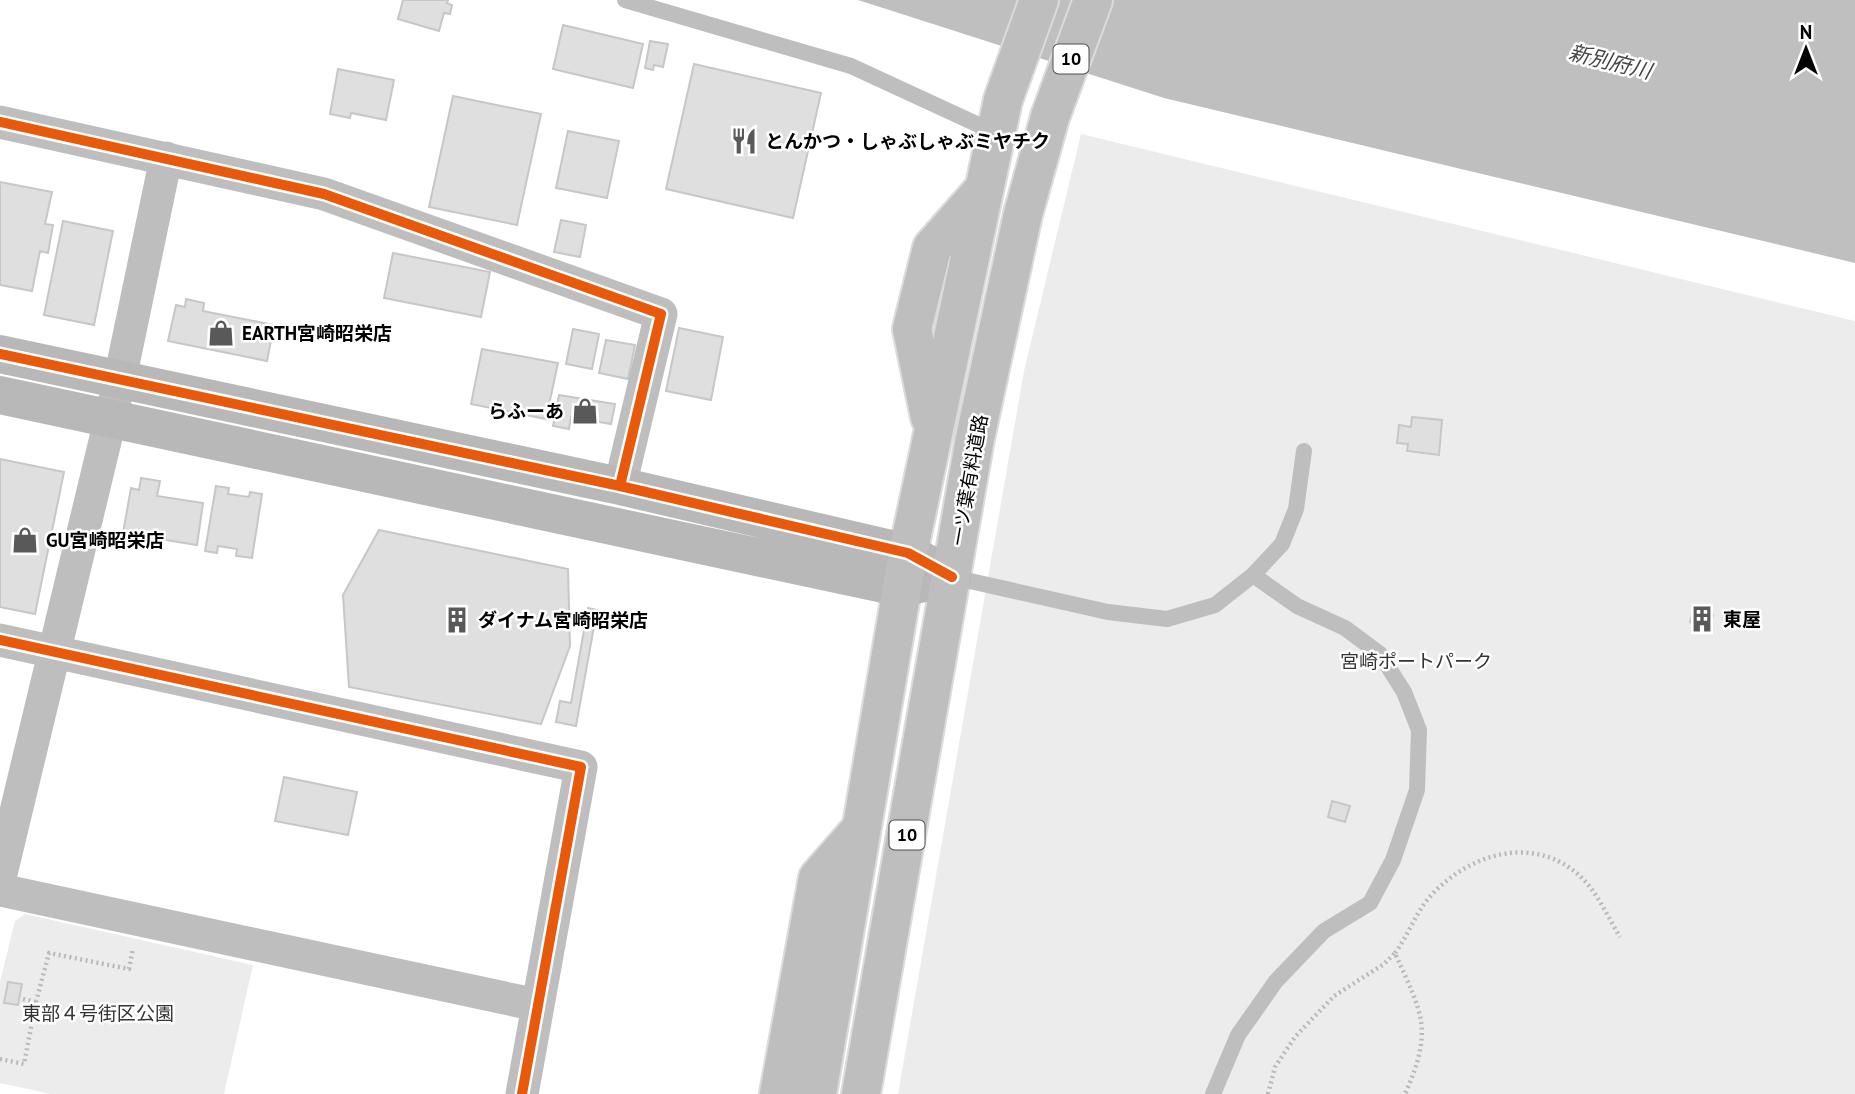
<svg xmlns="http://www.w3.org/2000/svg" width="1855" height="1094" font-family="'PT Sans','Noto Sans JP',sans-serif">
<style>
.green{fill:#ececec;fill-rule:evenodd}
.water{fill:#bfbfbf}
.building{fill:#dfdfdf;stroke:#c7c7c7;stroke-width:2}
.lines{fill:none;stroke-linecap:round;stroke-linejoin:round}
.primary-casing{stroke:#dbdbdb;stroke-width:42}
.path{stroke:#b9b9b9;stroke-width:4.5;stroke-dasharray:2 3.5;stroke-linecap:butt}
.lane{stroke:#bebebe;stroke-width:16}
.street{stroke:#bebebe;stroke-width:33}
.secondary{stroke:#b8b8b8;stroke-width:38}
.primary{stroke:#bebebe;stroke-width:38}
.cycleway-casing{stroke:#fff;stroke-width:15}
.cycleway{stroke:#e8590c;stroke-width:10}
.labels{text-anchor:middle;stroke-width:5;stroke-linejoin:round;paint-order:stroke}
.shield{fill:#fff;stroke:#4c4c4c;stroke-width:2}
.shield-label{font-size:18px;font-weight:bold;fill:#000}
.poi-label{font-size:19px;font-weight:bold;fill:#000;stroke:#fff;text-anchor:start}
.street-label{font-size:19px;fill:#000;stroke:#fff}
.park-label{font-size:19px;fill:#333;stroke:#fff}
.water-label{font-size:21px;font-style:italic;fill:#444;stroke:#fff}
</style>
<rect width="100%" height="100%" fill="#fff"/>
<path class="green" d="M1081,134l774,187v773h-957l126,-723z
M25,914l228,51 -29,129h-173l-51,-11v-101l15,-61zM8,982l14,3 -5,20 -13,-3z"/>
<path class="water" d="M858,0h997v263l-691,-165z"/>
<path class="building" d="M403,0h45l-1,3 5,2 -2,9 -6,-1 -5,18 -41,-12z
M563,25l80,19 -10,44 -80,-19z
M650,41l18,3 -5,23 -9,-2 -1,5 -8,-2z
M694,64l127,29 -28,125 -127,-29z
M338,69l56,11 -8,40 -35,-7 -1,5 -20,-4z
M453,96l88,18 -24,111 -88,-18z
M568,131l51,10 -12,57 -51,-10z
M0,182l52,10 -7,32 8,1 -5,28 -8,-2 -8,40 -32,-6z
M561,220l25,5 -6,32 -26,-5z
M63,221l50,10 -19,94 -50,-10z
M393,253l97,19 -9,45 -97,-19z
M186,299l18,4 -1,8 71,14 -7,36 -99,-20 8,-36 9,2z
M679,328l44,9 -12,63 -45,-9z
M573,329l26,5 -7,35 -26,-5z
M606,340l29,5 -7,34 -29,-6z
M482,349l76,14 -12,56 -75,-15z
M559,395l56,9 -4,20 -40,-7 -2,12 -16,-3z
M1412,417l30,3 -3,35 -32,-4 1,-7 -11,-1 2,-18 12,2z
M0,459l64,13 -29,142 -35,-7z
M141,478l19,3 -3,15 46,7 -6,42 -74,-12 8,-45 8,2z
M216,486l13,2 -1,6 21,3 1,-5 12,2 -10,64 -16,-2 1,-7 -19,-3 -1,7 -12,-2z
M379,530l189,39 2,77 -29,78 -192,-37 -6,-92z
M1705,607l8,8 -3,12 -11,3 -9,-8 3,-12z
M588,608l9,2 -21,116 -20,-4 4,-21 11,2z
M284,777l73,15 -9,43 -73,-14z
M1332,801l18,5 -5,16 -17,-5z
M8,982l14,2 -4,21 -14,-2z"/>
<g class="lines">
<g class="primary-casing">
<path id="primary" d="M930,417l-18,-88 20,-81 52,-59
M779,1094l39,-216 42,-48
M817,1094l91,-541 95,-453 36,-100
M861,1094l114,-656 48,-224 27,-97 43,-117"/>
</g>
<path class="path" d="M1395,953c13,-17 19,-37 33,-54 39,-46 108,-67 155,-20 15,15 26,40 37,58
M36,1002l13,-49 80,16 4,-20
M0,1059l24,5 12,-62 -13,-3
M1268,1094l7,-27 20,-30 39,-41 50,-32 11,-11c27,61 39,76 10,141"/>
<path class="lane" d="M625,0l226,66 145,67
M952,577l156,35 59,7 48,-14 38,-30 29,-31 14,-35 8,-58
M1213,1094l25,-59 38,-54 48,-50 46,-28 23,-43 24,-70 2,-60 -15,-38 -24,-38 -35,-26 -48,-22 -44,-31"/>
<path class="street" d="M0,122l324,72 337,120 -41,172
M0,640l581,127 -59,327
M0,878l120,-499 46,-221
M0,890l537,115"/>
<path class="secondary" d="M0,354l620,132 288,67 44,24
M0,395l902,193 31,-7"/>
<use href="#primary" class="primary"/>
<g class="cycleway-casing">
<path id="cycleway" d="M0,122l324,72 337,120 -41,172
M0,354l620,132 288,67 44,24
M0,640l581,127 -59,327"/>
</g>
<use href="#cycleway" class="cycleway"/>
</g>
<defs>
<g id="restaurant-bare" transform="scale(2.1)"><path d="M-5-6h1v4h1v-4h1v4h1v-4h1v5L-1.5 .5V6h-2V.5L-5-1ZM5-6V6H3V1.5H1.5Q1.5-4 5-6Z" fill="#595959" stroke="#fff" stroke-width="2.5" paint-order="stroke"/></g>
<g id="shop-bare" transform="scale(2.1)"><path d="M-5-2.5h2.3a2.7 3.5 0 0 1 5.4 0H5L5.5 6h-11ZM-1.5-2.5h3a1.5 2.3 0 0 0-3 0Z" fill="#595959" stroke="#fff" stroke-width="2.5" paint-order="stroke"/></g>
<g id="building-bare" transform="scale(2.1)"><path d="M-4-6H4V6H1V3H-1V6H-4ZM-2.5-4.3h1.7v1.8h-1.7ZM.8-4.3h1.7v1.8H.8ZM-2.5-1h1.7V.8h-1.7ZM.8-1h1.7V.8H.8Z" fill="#595959" stroke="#fff" stroke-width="2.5" paint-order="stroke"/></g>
</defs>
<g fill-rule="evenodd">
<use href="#restaurant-bare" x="744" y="141"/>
<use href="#shop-bare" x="221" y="333"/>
<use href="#shop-bare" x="585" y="411"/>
<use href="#shop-bare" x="25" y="540"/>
<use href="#building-bare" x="1702" y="619"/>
<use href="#building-bare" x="457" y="620"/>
</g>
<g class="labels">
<g class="shield">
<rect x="1053.5" y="44.5" width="35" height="29" rx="5"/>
<rect x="889.5" y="820.5" width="35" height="29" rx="5"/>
</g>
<g class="shield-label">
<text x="1071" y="65">10</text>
<text x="907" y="841">10</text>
</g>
<g class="poi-label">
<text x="765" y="148">とんかつ・しゃぶしゃぶミヤチク</text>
<text x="242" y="340">EARTH宮崎昭栄店</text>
<text x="564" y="418" text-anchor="end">らふーあ</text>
<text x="46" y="547">GU宮崎昭栄店</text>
<text x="1723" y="626">東屋</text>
<text x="478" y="627">ダイナム宮崎昭栄店</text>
</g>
<g class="street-label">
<text transform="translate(969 480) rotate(-80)" y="7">一ツ葉有料道路</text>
</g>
<g class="park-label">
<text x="1416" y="668">宮崎ポートパーク</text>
<text x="98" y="1020">東部４号街区公園</text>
</g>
<g class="water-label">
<text transform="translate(1610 62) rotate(14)" y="7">新別府川</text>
</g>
</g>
<g transform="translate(1806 49)" stroke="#ffffff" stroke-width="5" paint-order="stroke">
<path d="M0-5L12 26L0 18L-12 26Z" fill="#000000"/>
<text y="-10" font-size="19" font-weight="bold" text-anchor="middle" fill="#000000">N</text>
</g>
</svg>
